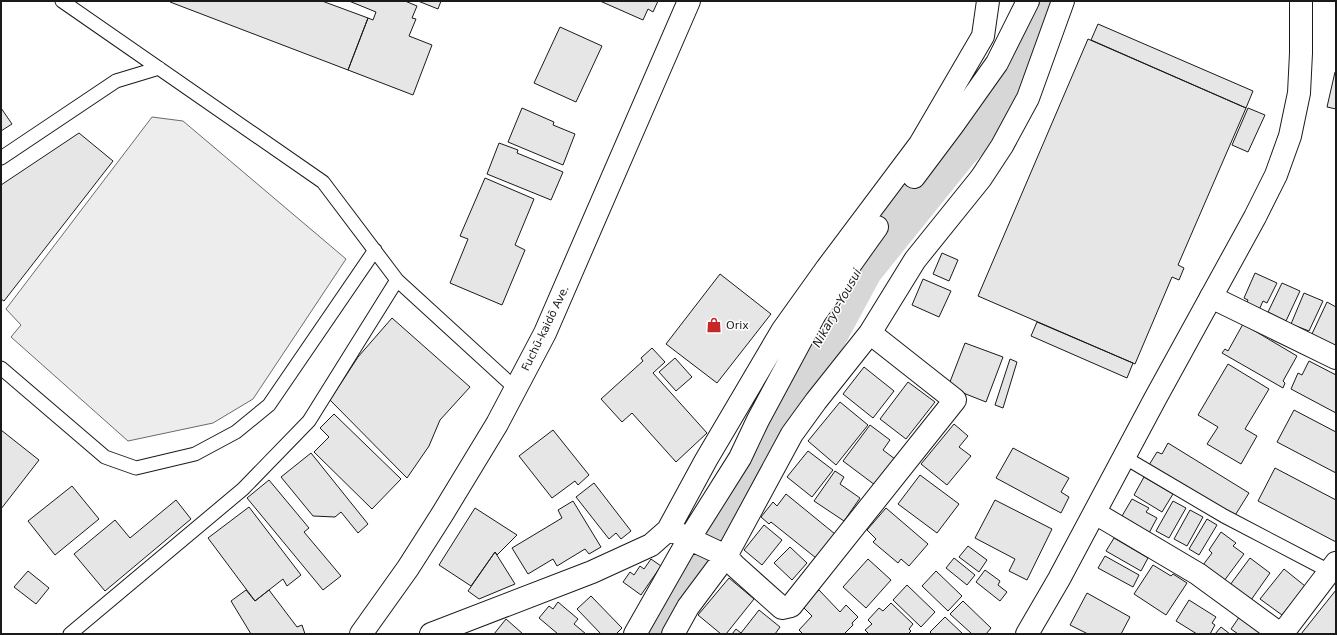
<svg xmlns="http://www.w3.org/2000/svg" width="1337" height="635" font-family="'DejaVu Sans',sans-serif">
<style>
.built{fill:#ededed;stroke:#6a6a6a}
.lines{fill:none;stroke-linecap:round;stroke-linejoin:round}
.river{stroke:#d7d7d7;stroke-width:50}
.building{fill:#e6e6e6;stroke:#1a1a1a}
.lane-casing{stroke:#1a1a1a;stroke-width:15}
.street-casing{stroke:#1a1a1a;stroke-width:24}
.secondary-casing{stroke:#1a1a1a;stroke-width:24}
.highway-casing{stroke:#1a1a1a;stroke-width:24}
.lane{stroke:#fff;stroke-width:13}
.street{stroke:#fff;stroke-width:22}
.secondary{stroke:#fff;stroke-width:22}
.highway{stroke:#fff;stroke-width:22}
.labels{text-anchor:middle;stroke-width:3;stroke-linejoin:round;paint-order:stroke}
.poi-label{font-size:11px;fill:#1a1a1a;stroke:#fff;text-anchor:start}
.street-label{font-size:11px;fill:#1a1a1a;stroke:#fff}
.water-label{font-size:12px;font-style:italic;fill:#1a1a1a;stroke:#fff}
</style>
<rect width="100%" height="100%" fill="#fff"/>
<path class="built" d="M152,117l31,4 163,138 -93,140 -40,24 -85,18 -117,-104 10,-12 -15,-16z"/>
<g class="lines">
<path class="river" d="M655,634l106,-186 98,-182 95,-118 47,-49 26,-46 18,-52"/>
</g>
<path class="building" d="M170,1h152l46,17 -20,52 -178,-68z
M349,1h56l12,5 -5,12 4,1 -7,17 23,9 -19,50 -65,-25 20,-52 5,2 3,-8z
M418,1h23l-3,8z
M600,1h58l-5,11 -5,-3 -5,11z
M1098,24l155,67 -7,17 -155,-68z
M560,27l42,19 -26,56 -42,-19z
M1088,39l158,69 -68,157 6,3 -5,12 -7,-3 -37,87 -157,-68z
M1335,72h1v37l-9,-2z
M1,108l11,16 -11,7z
M522,108l32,14 -1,3 22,9 -12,31 -55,-23z
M1248,108l17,7 -17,37 -16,-7z
M79,133l34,28 -109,140 -3,-2v-114z
M499,143l19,7 -1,3 46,19 -12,28 -64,-26z
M485,178l49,21 -19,46 10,5 -23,55 -52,-22 18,-44 -8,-3z
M942,253l16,7 -9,21 -16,-7z
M1255,273l22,10 -10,20 -4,-2 -4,9 -13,-6 2,-4 -4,-2z
M720,274l51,40 -54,69 -51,-39z
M923,279l28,12 -12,26 -27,-12z
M1282,283l18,8 -14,30 -18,-9z
M1304,293l19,8 -14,30 -18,-7z
M1327,302l9,5v38l-2,3 -23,-12z
M392,318l78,69 -30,33 -11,26 -22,32 -77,-78 28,-43z
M1037,322l96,41 -6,15 -96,-42z
M1243,324l54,32 -14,25 2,2 -2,5 -61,-35 3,-4 3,2z
M965,343l38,14 -17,45 -38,-15z
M652,348l13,14 -12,11 54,60 -31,29 -44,-49 -10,9 -21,-23 42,-38 -2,-3z
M675,358l17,19 -16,14 -17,-19z
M1010,359l7,3 -14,46 -8,-3z
M1309,361l27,14v38l-45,-24 7,-16 4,2z
M1228,364l41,25 -24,40 12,7 -16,28 -34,-20 11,-17 -20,-12z
M864,367l30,24 -21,27 -30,-24z
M908,382l27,20 -29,37 -26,-20z
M840,402l28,23 -32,40 -28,-24z
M1294,410l42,22v41l-59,-31z
M334,414l67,65 -29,30 -58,-57 15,-15 -9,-9z
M954,424l14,12 -9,11 12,9 -24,29 -26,-21z
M870,425l20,15 -7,10 12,9 -20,26 -32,-24z
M1,430l38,30 -38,49z
M553,430l36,45 -11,10 -3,-4 -23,17 -33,-42z
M1168,443l81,50 -15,24 -85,-52 8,-13 5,2z
M1013,448l56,30 -8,14 8,5 -8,16 -65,-35z
M808,451l25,19 -21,27 -25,-20z
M311,453l57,71 -10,9 -17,-21 -6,5 -22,-1 -32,-39z
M1275,468l61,32v42l-78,-41z
M835,471l9,6 -4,7 20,14 -16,23 -30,-20z
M920,475l39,29 -22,29 -39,-29z
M1144,477l29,17 -11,18 -28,-17z
M269,480l40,48 -5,4 37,44 -18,14 -76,-92z
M594,483l37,48 -10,8 -5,-6 -7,6 -33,-42z
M72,486l27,33 -44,36 -27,-34z
M786,494l49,40 -19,24 -45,-36 -2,2 -8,-7 12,-15 4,4z
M1132,499l17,9 -3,4 11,6 -8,15 -27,-17z
M176,500l15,19 -86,72 -31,-37 41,-34 15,18z
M995,500l57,29 -25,51 -18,-9 6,-12 -40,-21z
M573,501l28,46 -12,7 -4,-5 -28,17 -4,-7 -25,15 -16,-26 50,-30 -4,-8z
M1173,501l13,7 -17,30 -13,-7z
M249,507l52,68 -14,11 -4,-7 -28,22 -47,-63z
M475,508l42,27 -20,20 -2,-3 -24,34 -32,-21z
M886,508l42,36 -19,22 -8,-7 -3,4 -25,-21 3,-3 -9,-9z
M1190,510l13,7 -16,29 -13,-7z
M1207,519l10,6 -18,30 -10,-6z
M764,525l18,15 -20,25 -18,-15z
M1221,532l15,11 -3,3 11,8 -20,27 -21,-16 9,-12 -3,-3z
M1114,538l34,20 -7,13 -35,-20z
M968,546l19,14 -8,12 -20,-15z
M790,547l17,16 -15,17 -18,-17z
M495,552l20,32 -36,15 -11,-8z
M1105,556l34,19 -6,12 -35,-19z
M954,558l21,17 -8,10 -21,-17z
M1250,558l20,15 -19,27 -21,-15z
M651,559l10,7 -20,29 -18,-13 7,-10 4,3 6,-9 4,3z
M868,559l23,21 -25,28 -23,-21z
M1153,565l18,11 2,-2 14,9 -21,32 -32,-21z
M1284,569l21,17 -23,29 -22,-16z
M985,570l15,11 -2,4 9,7 -7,9 -24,-19z
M28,571l21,17 -13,16 -22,-17z
M936,571l26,25 -14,15 -26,-25z
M729,578l25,21 -28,35h-5l-23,-19z
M907,585l28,27 -14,15 -28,-27z
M246,590l9,11 14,-11 28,37 5,-2 3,9h-54l-20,-33z
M819,590l21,22 6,-7 12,12 -6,6 1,2 -9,9h-41l-4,-4 13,-14 -10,-10z
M1336,590v44h-35z
M1087,593l43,24 -9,17h-33l-18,-9z
M591,596l31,32 -6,6h-15l-24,-25z
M1189,600l27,17 -4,6 3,2 -5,9h-13l-21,-13z
M963,601l28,27 -5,6h-14l-22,-20z
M558,602l20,17 -4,5 12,10h-28l-19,-16 10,-12 4,3z
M891,603l22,21 -4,5 2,2 -3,3h-39l-4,-4 7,-6 -4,-4 11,-12 4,3z
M759,610l21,17 -5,7h-43l4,-5 5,4z
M1240,616l26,18h-28l-7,-5z
M945,617l18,17h-31l-2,-2z
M506,619l17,15h-29z
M1221,627l9,7h-15z"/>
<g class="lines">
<g class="lane-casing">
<path id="lane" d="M62,1l261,181 74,98 118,108
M1,158l115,-77 43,-13
M1,368l104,89 31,11 59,-14 41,-22 33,-27 106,-155
M1124,457l100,59 105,55
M70,634l173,-145 66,-68 88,-141"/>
</g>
<g class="street-casing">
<path id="street" d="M914,177l39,-52 44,-62 31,-62
M1211,297l125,61
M1095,513l103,61 82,60
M677,533l49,23 9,10 47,42 9,-2 164,-206 -85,-67
M431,634l161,-62 59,-27 17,-15 38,-70 76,-129 45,-63 93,-124 63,-108 5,-35
M635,634l54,-95 51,-81 18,-38 57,-106 62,-87
M673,634l15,-27 38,-51 66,-122 24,-33 54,-68 45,-73 66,-82 21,-32 26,-48 35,-97
M1282,634l54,-71"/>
</g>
<g class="secondary-casing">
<path id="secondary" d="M1027,634l32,-55 96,-180 100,-182 21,-42 14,-39 9,-43 2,-40v-52"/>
</g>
<g class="highway-casing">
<path id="highway" d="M361,634l47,-66 35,-55 54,-89 48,-91 144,-332"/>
</g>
<use href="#lane" class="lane"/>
<use href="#street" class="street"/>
<use href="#secondary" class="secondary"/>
<use href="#highway" class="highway"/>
</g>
<defs>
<g id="shop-bare" transform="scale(1.2)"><path d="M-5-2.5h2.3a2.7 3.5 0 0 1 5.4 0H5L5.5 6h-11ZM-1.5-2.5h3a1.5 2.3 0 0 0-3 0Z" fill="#c62828" stroke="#fff" stroke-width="2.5" paint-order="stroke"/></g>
</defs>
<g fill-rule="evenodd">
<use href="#shop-bare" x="714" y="325"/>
</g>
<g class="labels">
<g class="poi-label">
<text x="726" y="329">Orix</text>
</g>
<g class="street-label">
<text transform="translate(545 328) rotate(-64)" y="4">Fuchū-kaidō Ave.</text>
</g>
<g class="water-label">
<text transform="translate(837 308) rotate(-61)" y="4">Nikaryo-Yousui</text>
</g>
</g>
<rect width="1337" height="635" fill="none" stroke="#1a1a1a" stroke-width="4"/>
</svg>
